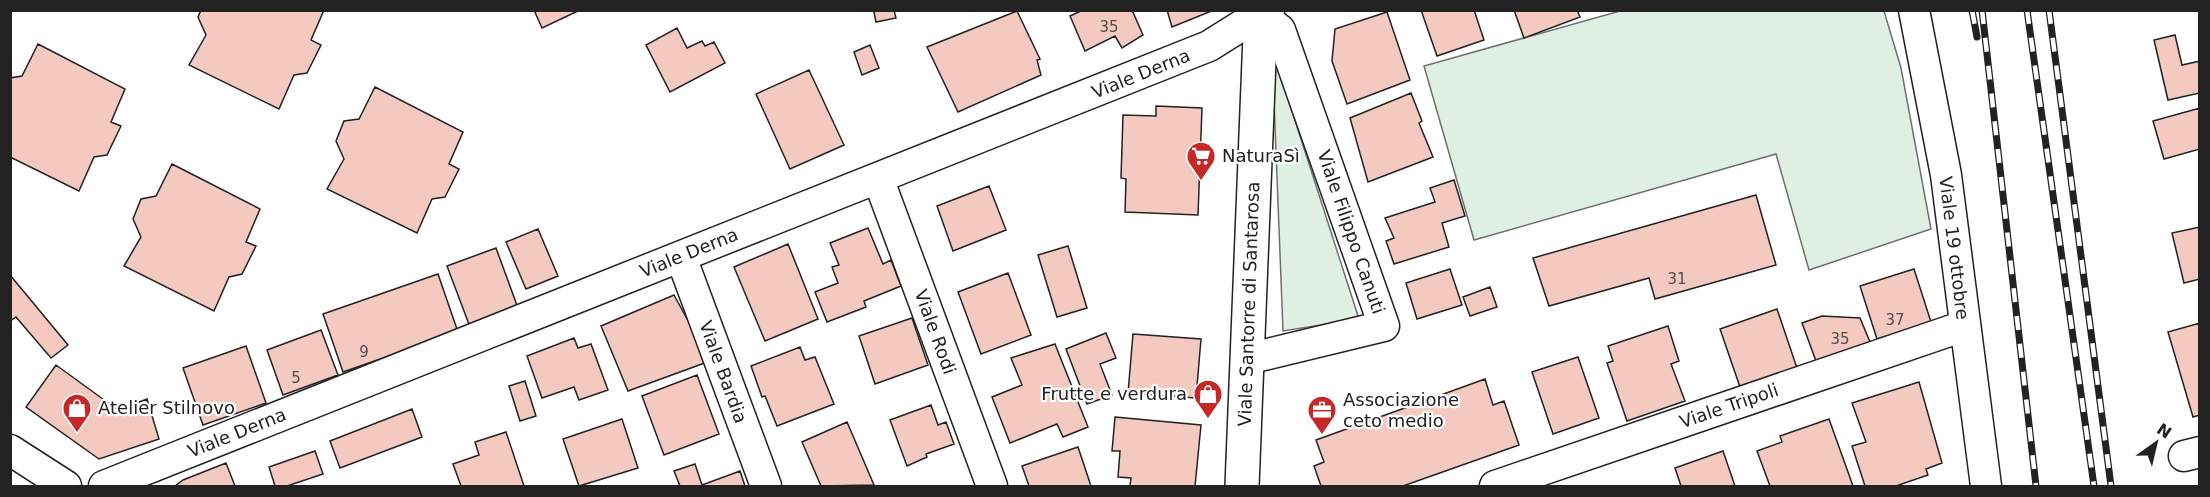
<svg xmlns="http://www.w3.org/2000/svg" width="2210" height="497" font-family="'DejaVu Sans',sans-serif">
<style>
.green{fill:#e0efe3;stroke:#6f6f6f;stroke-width:1.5}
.building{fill:#f3c9c0;stroke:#222;stroke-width:1.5}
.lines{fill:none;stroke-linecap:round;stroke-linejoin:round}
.street-casing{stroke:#222;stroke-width:33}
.secondary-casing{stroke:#222;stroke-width:36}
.street{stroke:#fff;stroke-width:30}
.secondary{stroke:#fff;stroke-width:33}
.rail-casing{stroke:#222;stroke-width:7}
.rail{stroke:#fff;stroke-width:4.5;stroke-dasharray:14;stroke-linecap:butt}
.labels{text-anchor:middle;stroke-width:4.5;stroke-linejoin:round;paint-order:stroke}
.number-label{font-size:15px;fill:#564c4a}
.street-label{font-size:18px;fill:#222;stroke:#fff}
.poi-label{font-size:18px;fill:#222;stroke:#fff;text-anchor:start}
</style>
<rect width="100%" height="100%" fill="#fff"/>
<path class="green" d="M1620,11h264l17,57 30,161 -122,41 -33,-116 -302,86 -50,-174z
M1272,49l87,270 -76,12z"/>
<path class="building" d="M201,10h123l-13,30 10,5 -14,28 -13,2 -15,34 -90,-44 17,-30 -8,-18z
M534,10h46l-38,18z
M878,10h16l2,8 -20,4 -2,-10z
M1083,10h49l11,25 -21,13 -7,-12 -30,15 -15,-35z
M1167,10h47l-42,17z
M1421,10h53l10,30 -47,16z
M1514,10h63l3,7 -56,21z
M1017,11l23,48 -3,1 4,15 -83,37 -31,-65z
M1387,12l23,68 -63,24 -15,-43 3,-32z
M677,28l10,20 15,-7 3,5 9,-4 11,21 -55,29 -24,-47z
M2175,35l7,30 18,-4v32l-32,7 -14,-60z
M38,44l87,45 -14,33 10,4 -14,29 -13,2 -15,34 -69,-34v-79l12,-2z
M870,45l9,23 -17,7 -8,-23z
M809,70l35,75 -54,24 -34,-75z
M375,87l88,45 -14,32 10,5 -14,28 -13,2 -15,34 -90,-44 17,-30 -8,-18 8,-20 15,-2z
M1411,93l11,28 -3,2 14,34 -65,25 -18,-64z
M1156,106l46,2 -4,107 -73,-3 1,-33 -5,-1 2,-63 33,1z
M2200,108v41l-36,10 -11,-38z
M172,164l88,45 -14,33 10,4 -14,28 -13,3 -15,34 -90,-45 17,-29 -8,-18 8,-20 15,-3z
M1454,180l11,36 -23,7 7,24 -55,17 -8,-23 8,-3 -9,-20 50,-16 -5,-14z
M989,186l17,44 -53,21 -16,-45z
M1756,195l20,70 -121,34 -6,-21 -100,28 -16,-48z
M2200,227v52l-16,4 -12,-50z
M868,228l15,36 8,-4 10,26 -37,15 2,6 -39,15 -12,-30 23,-9 -6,-16 7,-2 -9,-22z
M538,229l20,47 -32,13 -20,-47z
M788,244l30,75 -53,22 -31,-74z
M1068,246l19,62 -30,9 -19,-62z
M496,248l22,60 -48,19 -23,-61z
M1450,269l12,36 -45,14 -11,-36z
M1914,269l17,53 -54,17 -17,-53z
M1008,273l23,62 -50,19 -23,-62z
M438,274l20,58 -115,40 -20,-58z
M10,275l58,70 -17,13 -35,-41 -6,4z
M1490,287l7,20 -27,9 -7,-19z
M674,295l36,66 -82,30 -27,-65z
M1777,309l20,59 -57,19 -20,-58z
M1822,316l38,2 10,24 -54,19 -14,-38z
M912,318l16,47 -53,19 -16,-48z
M2200,323v92l-7,2 -25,-85z
M1668,326l11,35 -8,3 14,37 -58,20 -20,-58 6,-2 -5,-15z
M321,330l17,45 -55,20 -16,-45z
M1106,333l10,25 -16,6 12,31 -25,9 -21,-55z
M1133,334l68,5 -5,59 -68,-5z
M574,338l4,10 13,-4 17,46 -29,10 -5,-13 -32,11 -15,-42z
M1055,344l33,83 -25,10 -6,-13 -47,19 -18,-46 30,-12 -11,-27z
M246,346l20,57 -63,22 -20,-57z
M800,347l5,13 10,-3 19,47 -57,22 -12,-30 -3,1 -11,-31z
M1578,357l21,61 -46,16 -21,-62z
M56,365l62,45 29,-11 12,40 -60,20 -73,-52z
M697,375l22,59 -55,21 -22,-59z
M1485,379l8,26 11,-4 15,44 -116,41h-82l-7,-20 10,-4 -8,-22z
M525,381l11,35 -16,5 -11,-35z
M1919,382l23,81 -16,6 2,6 -32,11h-31l-13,-40 14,-4 -14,-39z
M931,405l7,20 8,-3 8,22 -28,10 1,3 -20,9 -17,-46z
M412,409l10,28 -82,31 -10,-27z
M1115,417l86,8 -6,61h-65l1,-8 -13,-1 2,-26h-8z
M622,419l16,49 -59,18 -16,-47z
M1829,419l24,67h-83l-13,-35 25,-9 -2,-6z
M847,422l27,63 -53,1 -19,-44z
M506,432l18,54h-63l-8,-22 26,-9 -4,-13z
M1078,447l13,39h-62l-7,-20z
M315,451l8,23 -36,12h-12l-6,-19z
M1723,451l12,35h-54l-6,-18z
M226,463l9,23h-60l8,-6z
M695,464l7,21 38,-14 5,15h-65l-6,-15z"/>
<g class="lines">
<g class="street-casing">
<path id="street" d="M1914,10l32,165 40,311
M878,178l114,308
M681,257l85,229
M1247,359l137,-33 -104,-296 -20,-16
M10,450l56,36
M2184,456l16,-4
M104,486l1105,-440 51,-32 9,-4
M1495,486l469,-160"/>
</g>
<g class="secondary-casing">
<path id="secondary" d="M1242,486l19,-476"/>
</g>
<use href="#street" class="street"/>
<use href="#secondary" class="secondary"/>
<g class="rail-casing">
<path id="rail" d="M1972,10l5,27
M1982,10l54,476
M2027,10l67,476
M2049,10l62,476"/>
</g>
<use href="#rail" class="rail"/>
</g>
<defs>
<g id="supermarket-pin" transform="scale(1.5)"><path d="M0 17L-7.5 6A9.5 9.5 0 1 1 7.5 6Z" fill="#c62828" stroke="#fff"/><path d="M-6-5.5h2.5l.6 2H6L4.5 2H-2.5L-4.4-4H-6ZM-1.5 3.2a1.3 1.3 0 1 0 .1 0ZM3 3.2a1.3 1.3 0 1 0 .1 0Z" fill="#fff"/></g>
<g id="shop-pin" transform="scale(1.5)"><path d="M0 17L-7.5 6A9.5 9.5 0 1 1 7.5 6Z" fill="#c62828" stroke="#fff"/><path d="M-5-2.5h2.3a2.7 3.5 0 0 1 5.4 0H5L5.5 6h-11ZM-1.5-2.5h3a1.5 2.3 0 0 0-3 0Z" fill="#fff"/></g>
<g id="office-pin" transform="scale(1.5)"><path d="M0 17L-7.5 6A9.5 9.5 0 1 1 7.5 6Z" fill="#c62828" stroke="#fff"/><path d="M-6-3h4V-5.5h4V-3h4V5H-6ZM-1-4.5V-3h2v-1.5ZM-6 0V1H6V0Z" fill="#fff"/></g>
</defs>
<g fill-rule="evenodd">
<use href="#supermarket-pin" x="1201" y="156"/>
<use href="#shop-pin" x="1208" y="394"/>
<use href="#shop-pin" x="77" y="408"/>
<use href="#office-pin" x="1322" y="410"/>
</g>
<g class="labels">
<g class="number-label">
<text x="1109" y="32">35</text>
<text x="1677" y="284">31</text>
<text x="1895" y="325">37</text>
<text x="1840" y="344">35</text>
<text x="364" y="357">9</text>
<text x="296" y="383">5</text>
</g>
<g class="street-label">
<text transform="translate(1141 74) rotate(-22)" y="6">Viale Derna</text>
<text transform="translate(1351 232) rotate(71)" y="6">Viale Filippo Canuti</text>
<text transform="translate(1954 248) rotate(83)" y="6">Viale 19 ottobre</text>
<text transform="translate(689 253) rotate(-22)" y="6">Viale Derna</text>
<text transform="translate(1249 304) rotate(-88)" y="6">Viale Santorre di Santarosa</text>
<text transform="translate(935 332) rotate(70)" y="6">Viale Rodi</text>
<text transform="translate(723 372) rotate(70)" y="6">Viale Bardia</text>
<text transform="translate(1729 406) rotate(-19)" y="6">Viale Tripoli</text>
<text transform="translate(237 433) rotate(-22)" y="6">Viale Derna</text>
</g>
<g class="poi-label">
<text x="1222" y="162">NaturaSì</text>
<text x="1187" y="400" text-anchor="end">Frutte e verdura</text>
<text x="1343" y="406">Associazione<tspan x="1343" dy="21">ceto medio</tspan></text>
<text x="98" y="414">Atelier Stilnovo</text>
</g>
</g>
<rect width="2210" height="497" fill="none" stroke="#222222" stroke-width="24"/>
<g transform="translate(2156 443) rotate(34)" stroke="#ffffff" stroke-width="4.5" paint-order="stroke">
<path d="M0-4.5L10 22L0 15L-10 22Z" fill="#222222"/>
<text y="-9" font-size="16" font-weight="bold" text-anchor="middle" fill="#222222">N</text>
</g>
</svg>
